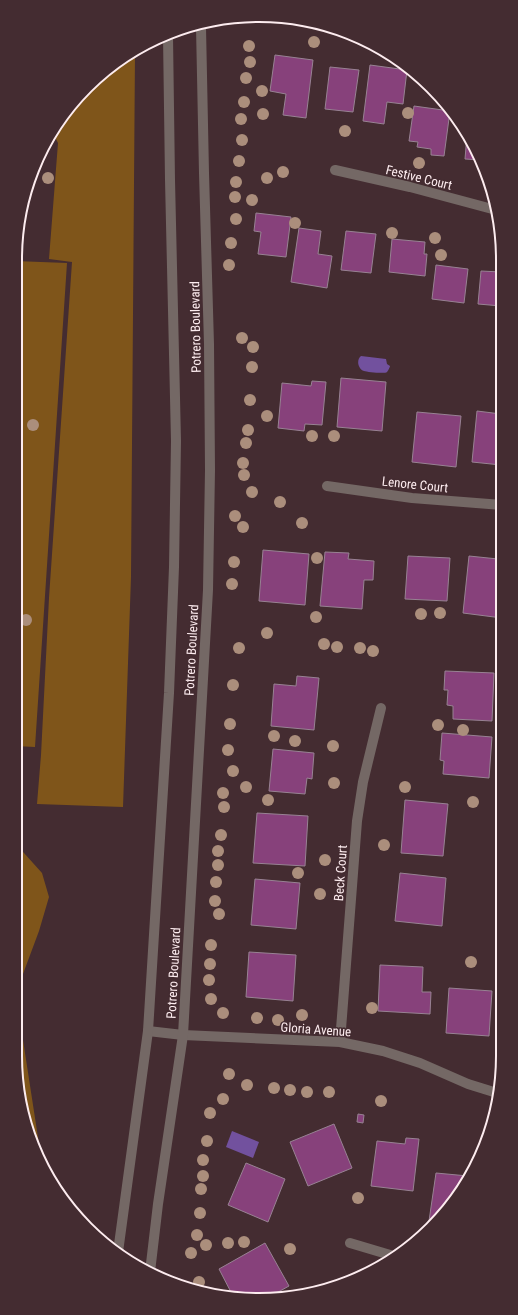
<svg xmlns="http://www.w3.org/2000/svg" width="518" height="1315" font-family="'Roboto Condensed',sans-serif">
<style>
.green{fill:#7f551a}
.water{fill:#72519e}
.building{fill:#87417b;stroke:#988293}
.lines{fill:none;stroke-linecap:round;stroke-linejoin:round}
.minor{stroke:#746865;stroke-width:10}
.tertiary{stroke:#746865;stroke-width:10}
.tree{fill:#ab8e7c}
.labels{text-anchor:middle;stroke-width:3;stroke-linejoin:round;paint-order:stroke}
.street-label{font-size:13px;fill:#fdecef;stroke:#442c31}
.rim{fill:none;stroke:#fdecef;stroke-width:2}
</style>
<rect width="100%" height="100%" fill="#442c31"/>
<path class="green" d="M135,53l-4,524 -8,230 -86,-3 4,-49 8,-157 23,-336 -23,-3 9,-116 -4,-8 21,-37z
M15,261l52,2 -32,484 -20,-1z
M15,843l27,30 7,24 -10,34 -19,51 3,58 18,117 -13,-22 -13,-79z"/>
<path class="water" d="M361,356l25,3 1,5 3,2c0,1 -2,5 -3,6 -2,2 -20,0 -23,-1 -6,-2 -8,-11 -3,-15z
M232,1131l27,11 -6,16 -27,-11z"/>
<path class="building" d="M275,55l38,5 -7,58 -23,-3 3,-21 -16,-3z
M370,65l37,5 -4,34 -16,-2 -3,22 -21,-3z
M330,67l29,3 -6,42 -28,-3z
M414,106l36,5 -6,45 -13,-1v-6l-14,-2 1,-5 -9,-1z
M467,135l11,16 3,9 -16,-1z
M256,213l35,4 -5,40 -28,-3 3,-22 -7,-1z
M299,228l22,3 -3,23 14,2 -5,32 -36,-6z
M346,231l30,3 -5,39 -30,-3z
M392,239l33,3 -1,12h3l-2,22 -36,-4z
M436,265l32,4 -4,34 -32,-4z
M481,271l20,1v34l-23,-2z
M341,378l45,4 -4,49 -45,-4z
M312,381l14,1 -4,43 -17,-1 -1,7 -26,-3 4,-45 29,3z
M477,411l24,3v51l-29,-3z
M417,412l44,4 -5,51 -44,-5z
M263,550l46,4 -4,51 -46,-4z
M325,552l24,1 -1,6 26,2 -1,19h-9l-2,29 -42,-3z
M408,556l42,2 -3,43 -42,-2z
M469,556l29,3 -1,5 5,1v53l-39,-5z
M445,671l49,2 -2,48 -39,-2v-13l-6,-1 1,-15h-4z
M297,676l22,2 -5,52 -43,-4 3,-42 22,2z
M442,733l50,4 -3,41 -46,-4 1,-13 -4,-1z
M273,749l41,4 -2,26 -5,-1 -2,16 -36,-3z
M405,800l43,4 -5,52 -42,-3z
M257,813l51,3 -3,50 -52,-3z
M400,873l46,5 -4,48 -47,-5z
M255,879l45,4 -4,46 -45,-4z
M249,952l47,3 -3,46 -47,-4z
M380,965l43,2 -1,25h9l-1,22 -52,-3z
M449,988l43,3 -3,45 -43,-3z
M358,1114l6,1 -1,8 -6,-1z
M334,1124l18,44 -44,18 -18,-44z
M406,1138l13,1 -6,52 -42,-5 6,-45 28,3z
M246,1163l39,16 -17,43 -40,-17z
M436,1173l32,3 -16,29 -17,16h-6z
M265,1243l24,43 -18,10 -37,2 -15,-29z"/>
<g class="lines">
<path class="minor" d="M335,170l75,17 86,23
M327,486l85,12 90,7
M148,1031l35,4 157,7 43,9 37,12 48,21 29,9
M340,1042l17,-221 6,-39 18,-74
M350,1243l47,14"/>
<path class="tertiary" d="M118,1252l30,-221 21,-338 5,-126 2,-126 -6,-261 -2,-144
M150,1272l8,-68 25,-169 25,-445 2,-120 -1,-126 -5,-171 -3,-146"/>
</g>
<g class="tree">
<circle cx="314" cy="42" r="6"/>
<circle cx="249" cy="46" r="6"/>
<circle cx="250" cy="62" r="6"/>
<circle cx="246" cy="78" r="6"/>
<circle cx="262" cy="91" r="6"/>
<circle cx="244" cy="102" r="6"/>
<circle cx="408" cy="113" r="6"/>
<circle cx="263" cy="114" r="6"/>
<circle cx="241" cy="119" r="6"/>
<circle cx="345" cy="131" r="6"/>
<circle cx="242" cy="140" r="6"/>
<circle cx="239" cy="161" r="6"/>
<circle cx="419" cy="163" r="6"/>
<circle cx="283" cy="172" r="6"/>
<circle cx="48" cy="178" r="6"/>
<circle cx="267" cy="178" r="6"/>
<circle cx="236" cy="182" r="6"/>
<circle cx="235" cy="197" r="6"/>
<circle cx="252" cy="200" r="6"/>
<circle cx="236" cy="219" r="6"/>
<circle cx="295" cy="223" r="6"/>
<circle cx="392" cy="233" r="6"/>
<circle cx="435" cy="238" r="6"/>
<circle cx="231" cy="243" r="6"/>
<circle cx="441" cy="255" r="6"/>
<circle cx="229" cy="265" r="6"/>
<circle cx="242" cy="338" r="6"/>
<circle cx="253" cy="347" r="6"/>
<circle cx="252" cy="367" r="6"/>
<circle cx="250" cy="400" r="6"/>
<circle cx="267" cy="416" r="6"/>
<circle cx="33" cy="425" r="6"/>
<circle cx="248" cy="430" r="6"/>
<circle cx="312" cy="436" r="6"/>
<circle cx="334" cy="436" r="6"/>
<circle cx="246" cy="443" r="6"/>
<circle cx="243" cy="463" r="6"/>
<circle cx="244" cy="475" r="6"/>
<circle cx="252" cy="492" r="6"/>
<circle cx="280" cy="502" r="6"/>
<circle cx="235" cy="516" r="6"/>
<circle cx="302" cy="523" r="6"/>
<circle cx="243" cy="527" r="6"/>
<circle cx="317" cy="558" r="6"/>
<circle cx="234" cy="562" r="6"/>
<circle cx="232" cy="584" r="6"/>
<circle cx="440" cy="613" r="6"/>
<circle cx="421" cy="614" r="6"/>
<circle cx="316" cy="617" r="6"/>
<circle cx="26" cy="620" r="6"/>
<circle cx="267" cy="633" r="6"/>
<circle cx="324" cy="644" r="6"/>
<circle cx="337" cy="647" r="6"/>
<circle cx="239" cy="648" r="6"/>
<circle cx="360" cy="648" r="6"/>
<circle cx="373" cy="651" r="6"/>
<circle cx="233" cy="685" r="6"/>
<circle cx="230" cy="724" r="6"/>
<circle cx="438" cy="725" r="6"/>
<circle cx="463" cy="730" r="6"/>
<circle cx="274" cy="736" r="6"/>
<circle cx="295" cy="741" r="6"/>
<circle cx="333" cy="746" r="6"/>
<circle cx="228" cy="750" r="6"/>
<circle cx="233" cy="771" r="6"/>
<circle cx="334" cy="783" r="6"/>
<circle cx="246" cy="787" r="6"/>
<circle cx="405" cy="787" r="6"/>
<circle cx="223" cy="793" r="6"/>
<circle cx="268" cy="800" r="6"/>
<circle cx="473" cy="802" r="6"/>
<circle cx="224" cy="807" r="6"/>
<circle cx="221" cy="835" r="6"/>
<circle cx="384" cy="845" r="6"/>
<circle cx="218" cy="851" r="6"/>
<circle cx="325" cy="860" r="6"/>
<circle cx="218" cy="865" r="6"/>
<circle cx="298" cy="873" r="6"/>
<circle cx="216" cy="882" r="6"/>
<circle cx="320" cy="894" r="6"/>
<circle cx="215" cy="901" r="6"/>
<circle cx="219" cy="914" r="6"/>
<circle cx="211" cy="945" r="6"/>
<circle cx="471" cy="962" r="6"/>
<circle cx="210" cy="964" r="6"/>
<circle cx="209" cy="980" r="6"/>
<circle cx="211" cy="999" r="6"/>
<circle cx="372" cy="1008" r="6"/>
<circle cx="223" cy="1013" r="6"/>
<circle cx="302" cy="1015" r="6"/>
<circle cx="257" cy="1018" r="6"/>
<circle cx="278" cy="1020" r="6"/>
<circle cx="229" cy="1074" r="6"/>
<circle cx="247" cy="1085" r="6"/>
<circle cx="274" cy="1088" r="6"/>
<circle cx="290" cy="1090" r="6"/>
<circle cx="307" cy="1092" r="6"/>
<circle cx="329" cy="1092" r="6"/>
<circle cx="223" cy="1099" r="6"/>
<circle cx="381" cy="1101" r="6"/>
<circle cx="210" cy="1113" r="6"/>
<circle cx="207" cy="1141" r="6"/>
<circle cx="203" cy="1160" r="6"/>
<circle cx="203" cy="1176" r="6"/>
<circle cx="201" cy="1189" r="6"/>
<circle cx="358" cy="1198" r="6"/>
<circle cx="200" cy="1213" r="6"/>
<circle cx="197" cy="1235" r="6"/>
<circle cx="244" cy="1242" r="6"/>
<circle cx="228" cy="1243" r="6"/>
<circle cx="206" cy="1245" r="6"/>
<circle cx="290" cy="1249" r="6"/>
<circle cx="191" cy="1253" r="6"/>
<circle cx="199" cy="1282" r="6"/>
</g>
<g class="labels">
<g class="street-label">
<text transform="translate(419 177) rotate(14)" y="5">Festive Court</text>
<text transform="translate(195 327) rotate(-91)" y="5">Potrero Boulevard</text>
<text transform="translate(415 484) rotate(6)" y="5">Lenore Court</text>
<text transform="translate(191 650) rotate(-87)" y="5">Potrero Boulevard</text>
<text transform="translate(340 873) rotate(-86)" y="5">Beck Court</text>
<text transform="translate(173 973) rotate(-87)" y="5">Potrero Boulevard</text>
<text transform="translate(316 1029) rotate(4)" y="5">Gloria Avenue</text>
</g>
</g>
<path d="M0 0H518V1315H0ZM259 22H259A237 237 0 0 1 496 259V1056A237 237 0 0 1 259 1293H259A237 237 0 0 1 22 1056V259A237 237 0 0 1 259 22Z" fill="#442c31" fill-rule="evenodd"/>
<path class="rim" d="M259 22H259A237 237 0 0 1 496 259V1056A237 237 0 0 1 259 1293H259A237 237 0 0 1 22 1056V259A237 237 0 0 1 259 22Z"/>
</svg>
